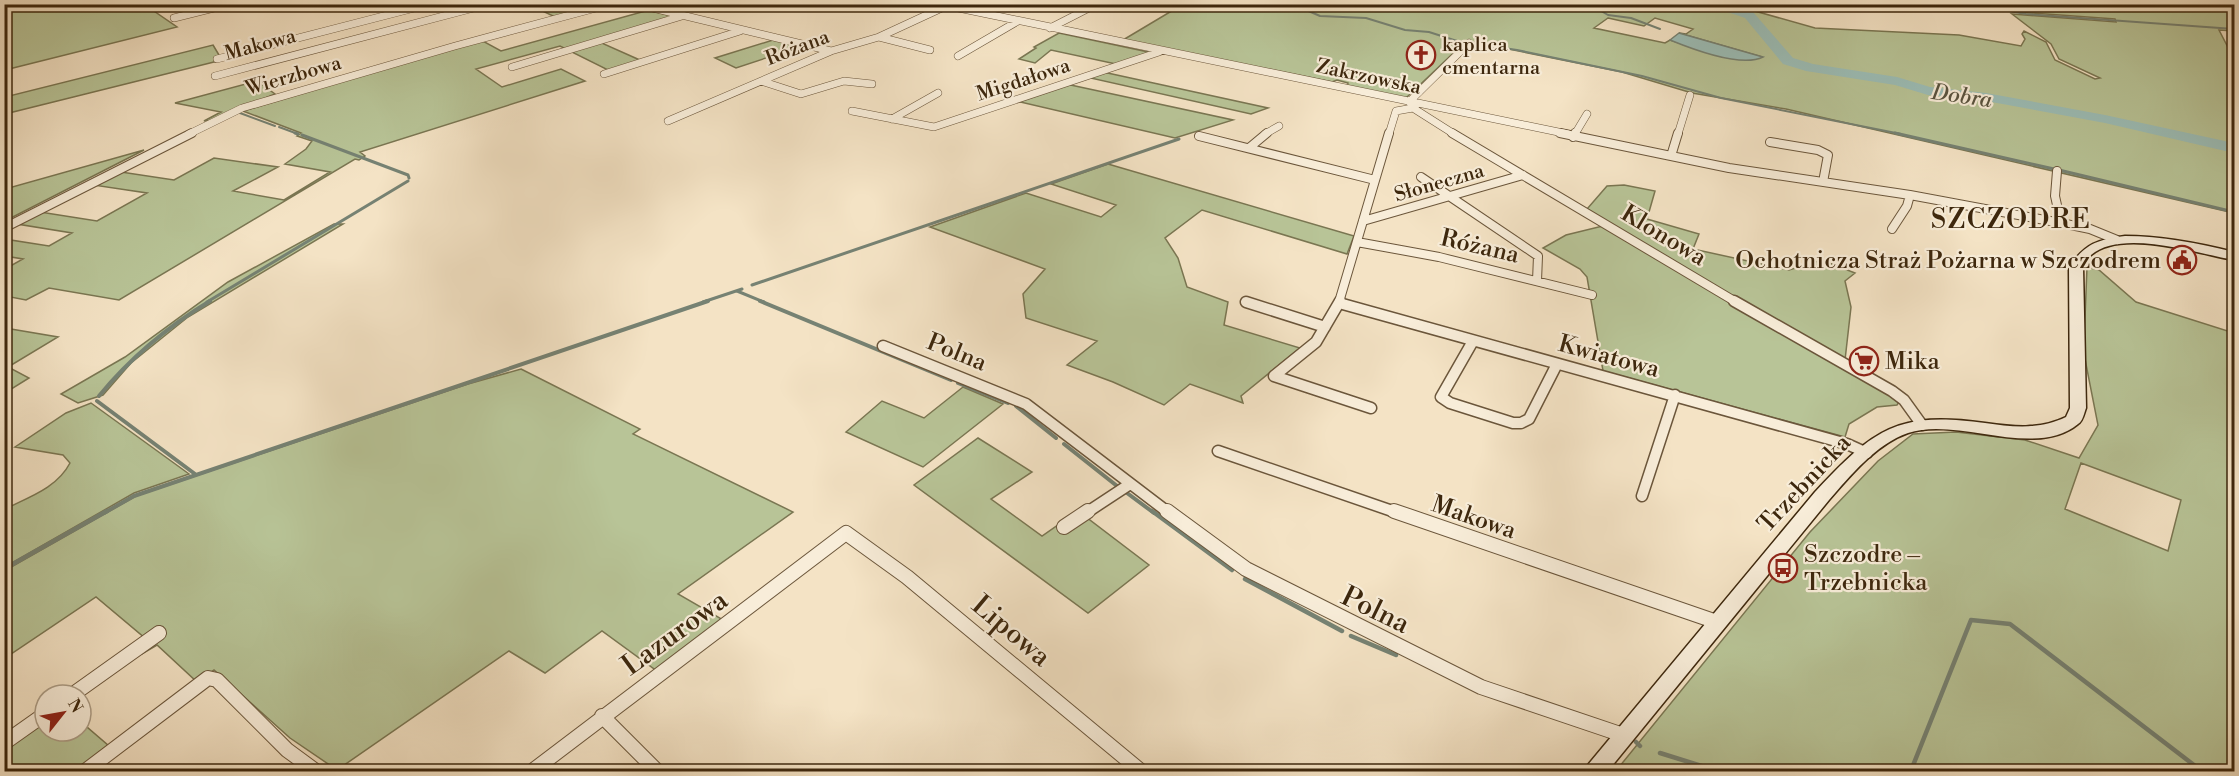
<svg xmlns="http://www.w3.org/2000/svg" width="2239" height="776" font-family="'Libre Bodoni',serif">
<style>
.green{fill:#b8c497;stroke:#7a7652;stroke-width:1.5;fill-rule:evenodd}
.water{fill:#9cbeb7;stroke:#768273;stroke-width:1.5}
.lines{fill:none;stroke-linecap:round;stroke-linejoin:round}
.stream-far3{stroke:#768273;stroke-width:2}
.stream-far2{stroke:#768273;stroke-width:3}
.stream-far1{stroke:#768273;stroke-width:4}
.stream{stroke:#768273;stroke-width:4.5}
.river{fill:#9cbeb7;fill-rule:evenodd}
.street-far3-casing{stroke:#6b563b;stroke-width:8}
.street-far2-casing{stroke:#6b563b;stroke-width:10}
.street-far1-casing{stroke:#6b563b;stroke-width:13}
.street-casing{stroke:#6b563b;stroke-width:16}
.secondary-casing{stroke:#3d270d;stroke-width:3}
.street-far3{stroke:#f8edd9;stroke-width:7}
.street-far2{stroke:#f8edd9;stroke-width:8}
.street-far1{stroke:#f8edd9;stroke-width:10}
.street{stroke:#f8edd9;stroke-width:14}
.secondary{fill:#f8edd9;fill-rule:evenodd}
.labels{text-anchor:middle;stroke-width:4.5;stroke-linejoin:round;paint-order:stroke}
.far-street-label{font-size:20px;fill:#3d270d;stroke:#f8edd9}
.far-poi-label{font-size:20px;fill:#3d270d;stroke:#f8edd9;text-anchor:start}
.far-water-label{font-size:22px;font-style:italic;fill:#5a5440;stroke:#f8edd9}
.street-label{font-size:24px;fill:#3d270d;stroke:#f8edd9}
.poi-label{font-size:24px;fill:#3d270d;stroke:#f8edd9;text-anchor:start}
.quarter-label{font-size:27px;letter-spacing:1.5px;fill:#3d270d;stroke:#f8edd9}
.near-street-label{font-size:28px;fill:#3d270d;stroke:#f8edd9}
</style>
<rect width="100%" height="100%" fill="#f4e3c5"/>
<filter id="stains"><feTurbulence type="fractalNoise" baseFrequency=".00333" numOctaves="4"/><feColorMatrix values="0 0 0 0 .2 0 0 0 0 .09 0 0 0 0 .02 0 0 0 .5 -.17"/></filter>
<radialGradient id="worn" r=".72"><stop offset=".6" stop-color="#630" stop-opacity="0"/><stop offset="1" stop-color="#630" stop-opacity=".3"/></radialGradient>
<path class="green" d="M5,4l140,1 32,22 -172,43z
M544,4l60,1 -49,12 -21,-10z
M1751,4l-7,4 71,20 144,7 62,11 4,-7 -3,-5 2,-3 22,11 9,18 40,19 5,-1 -41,-19 -8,-15 -39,-30 104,8 -1,-3 -98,-7 -40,-7h239l18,3v23l-15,-1 15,29v154l-448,-104 -94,-16 -70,-21 -148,-30h-9l-59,56 -59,-12 1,-3 -11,-3 -5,2 -209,-42 52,-31 -17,-4zM1608,18l36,8 11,-8 38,11 -7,5 -7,-1 83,24h-39l-53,-17 -5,3 -71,-15z
M649,10l27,7 -79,24 45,20 -32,10 -50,-25 -84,23 26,18 59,-18 24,12 -225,71 5,4 -6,4 -4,-1 -236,141 -70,-12 -23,12 -21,-4v-27l18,-10 -18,-3 -1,-17 45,7 23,-13 -55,-9 23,-12 57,9 50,-28 -54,-8 28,-13 53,8 40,-22 64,9 -45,24 51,9 46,-28 -45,-8 21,-15 6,-8 -15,-5 4,-3 -58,-22 238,-71 20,11z
M1059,33l94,20 -37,11 -65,-14 -16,13 -16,-4 17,-11 -2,-1z
M773,40l29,6 -66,22 -21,-10z
M213,45l9,15 -217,54v-17z
M1103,72l165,36 -17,6 -165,-37z
M257,81l18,13c-21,7 -49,27 -71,27l17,-9 -46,-9z
M1066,84l167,36 -58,18 -159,-37z
M144,150l-139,71v-32z
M1108,164l246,72 -7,18 -145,-44 -37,28 13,20 9,29 41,15 -4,23 76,23 -59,48 2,7 -53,-19 -26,21 -51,-23 -46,-17 30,-24 -71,-23 -3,-24 22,-25 -115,-42 96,-34 75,24 15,-12 -65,-21z
M1624,185l31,6 -8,28 52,15 -6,15 96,21 33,-10 33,13 -10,8 6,26 -7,62 42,22 13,11 -2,3 -20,2 -28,17 -4,13 -242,-66 -16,-94 -7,-8 -37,-21 23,-13 45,-11 -24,-15 20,-23z
M334,224h9l-155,93 -57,46 -28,32 -25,8 -17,-9 64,-37 103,-75z
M2087,267l12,3 37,32 98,31v438l-619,1 195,-240 68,-71 35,-27 43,-2 69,8 54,18 19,-33 -16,-81h2zM2081,463l100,37 -13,51 -103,-42z
M5,328l53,9 -50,30 21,11 -24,15z
M521,369l119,60 -7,5 160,78 -115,82 47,27 -68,50 -55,-40 -57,42 -36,-22 -172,119 -47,-32 -76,-68 -17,12 -40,-37 -15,9 -10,-6 14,-9 -50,-42 -91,61 -1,-87 132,-75 332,-112z
M963,387l40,17 -80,63 -77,-35 36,-31 42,17z
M91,403l98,71 -55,19 -129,74v-58c24,-12 52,-21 65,-46l-7,-8 -48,-8 51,-34z
M978,438l54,34 -41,27 51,37 36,-25 71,54 -61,48 -174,-128z
M45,721v10h36v-9l28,24 -34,26 -58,-1 -12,-12 -1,-10z"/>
<path class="water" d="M1679,33l84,24c-22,11 -71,-8 -93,-17z"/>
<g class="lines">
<path class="stream-far3" d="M1273,4l24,2 23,10 46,2 39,12 24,2 28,9 60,9 125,26 79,22 180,36
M1581,4l15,4 12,7 23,3 29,11
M1967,4l59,10 208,15
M2013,4l12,10
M610,6l12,-2
M240,113l35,13
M279,127l19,7"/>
<path class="stream-far2" d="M295,133l3,1
M1895,133l159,36
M302,135l106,40 1,3
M2059,170l175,42
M752,285l427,-146
M737,291l27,11
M207,302l201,-121
M703,302l39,-13"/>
<path class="stream-far1" d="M760,301l191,79
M958,383l50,20
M99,396c32,-39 68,-69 111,-95
M97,401l98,73
M1016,406l40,32
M1064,444l53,42
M1127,493l27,20
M104,513l30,-17 574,-195"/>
<path class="stream" d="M1152,511l80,59
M4,569l103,-58
M1245,579l97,52
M1351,636l45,19
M1636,742l4,4
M1660,753l61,19
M1906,772l6,-4 59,-148 39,4 193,148"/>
<path class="river" d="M1704,4h21l28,8 40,46 20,6 84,13 33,10 56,6 119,22 129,28v10l-129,-30 -119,-22 -58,-6 -33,-10 -89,-14 -23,-7 -38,-46z"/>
<g class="street-far3-casing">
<path id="street-far3" d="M636,4l195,47
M939,4l629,130
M174,18l56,-14
M1050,28l47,-24
M879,37l51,13
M958,56l60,-35
M217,59l213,-55
M512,67l170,-51
M604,74l136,-43
M215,76l274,-72
M761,81l40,13 43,-13 28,3
M1409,102l60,-59
M1417,104l-4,4 41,26
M852,111l82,16 225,-75
M892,119l46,-26
M668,121l163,-70 48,-14 67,-31
M189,134l53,-26 213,-62 156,-42
M1265,134l14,-8
M1389,134l7,-23 17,-3
M1575,134l12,-20
M1678,134l12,-39"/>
</g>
<g class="street-far2-casing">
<path id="street-far2" d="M1452,133l284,169
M1560,133l169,35 181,27 151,28 29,6 27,11
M1199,136l176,44
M1573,137l2,-4
M1770,142l48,8 10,5 -5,27
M1249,148l18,-15
M1671,156l7,-23
M2057,171l-2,25 6,27
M1421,177l117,79 -1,25
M1363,221l160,-46
M4,228l188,-95
M1892,229l15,-23 3,-11
M1357,242l82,15 153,38
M1339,302l50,-169"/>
</g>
<g class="street-far1-casing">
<path id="street-far1" d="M1340,301l-24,41 -42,34 97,32
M1734,301l158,90 12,9 18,25
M1246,302l79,25
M1339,303l508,141 20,9
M1473,341l-32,56 9,6 63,20h8l8,-4 28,-55
M883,346l143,58 143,109
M1218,451l180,62
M1642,496l33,-101
M1086,513l44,-29"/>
</g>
<g class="street-casing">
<path id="street" d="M1167,511l79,58 235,118 142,48
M1394,511l323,111
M1064,527l24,-16
M72,695l87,-62
M602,716l56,56
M4,743l41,-29
M84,772l124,-94 9,2 70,70 30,22
M531,772l315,-239 61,44 235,195"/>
</g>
<g class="secondary-casing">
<path id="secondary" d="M2125,236c37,0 73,7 109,16v8c-35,-6 -112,-32 -143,-5 -3,3 -5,9 -8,12l3,141c-2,5 -3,13 -8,16 -44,36 -120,-8 -170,9 -32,11 -58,43 -79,67l-222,272h-25l233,-280c59,-63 82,-81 170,-69 28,4 54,7 81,-6l4,-9 -1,-141c17,-24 28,-27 56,-31z"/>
</g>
<use href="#street-far3" class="street-far3"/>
<use href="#street-far2" class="street-far2"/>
<use href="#street-far1" class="street-far1"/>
<use href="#street" class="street"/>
<use href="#secondary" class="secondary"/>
</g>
<defs>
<g id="church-ring" transform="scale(1.5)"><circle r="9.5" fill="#f8edd9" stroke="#8f2418" stroke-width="1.5"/><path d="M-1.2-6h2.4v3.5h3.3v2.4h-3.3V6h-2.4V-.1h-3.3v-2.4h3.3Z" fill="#8f2418"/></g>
<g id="civic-ring" transform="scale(1.5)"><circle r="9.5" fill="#f8edd9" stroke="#8f2418" stroke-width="1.5"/><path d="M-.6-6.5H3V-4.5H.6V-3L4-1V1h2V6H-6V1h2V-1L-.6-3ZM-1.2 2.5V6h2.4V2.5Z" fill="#8f2418"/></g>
<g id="supermarket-ring" transform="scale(1.5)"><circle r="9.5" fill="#f8edd9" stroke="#8f2418" stroke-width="1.5"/><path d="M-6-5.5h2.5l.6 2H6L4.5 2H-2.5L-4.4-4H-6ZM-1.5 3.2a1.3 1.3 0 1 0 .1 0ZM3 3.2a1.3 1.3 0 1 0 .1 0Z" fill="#8f2418"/></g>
<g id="bus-ring" transform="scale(1.5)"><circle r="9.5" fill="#f8edd9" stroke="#8f2418" stroke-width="1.5"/><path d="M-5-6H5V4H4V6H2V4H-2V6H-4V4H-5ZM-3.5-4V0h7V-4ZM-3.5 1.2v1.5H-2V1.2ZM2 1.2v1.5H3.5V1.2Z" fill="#8f2418"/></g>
</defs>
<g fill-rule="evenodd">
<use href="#church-ring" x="1421" y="55"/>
<use href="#civic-ring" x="2182" y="260"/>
<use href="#supermarket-ring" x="1864" y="361"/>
<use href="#bus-ring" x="1783" y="568"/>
</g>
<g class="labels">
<g class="far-street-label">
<text transform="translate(260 44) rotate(-15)" y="7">Makowa</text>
<text transform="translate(797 47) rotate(-21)" y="7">Różana</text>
<text transform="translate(293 75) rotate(-16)" y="7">Wierzbowa</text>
<text transform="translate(1369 76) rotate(12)" y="7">Zakrzowska</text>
<text transform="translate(1023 79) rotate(-18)" y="7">Migdałowa</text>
<text transform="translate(1439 182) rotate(-16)" y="7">Słoneczna</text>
</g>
<g class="far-poi-label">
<text x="1442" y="51">kaplica<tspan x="1442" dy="23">cmentarna</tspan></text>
</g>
<g class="far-water-label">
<text transform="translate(1962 95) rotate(8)" y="8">Dobra</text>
</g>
<g class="street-label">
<text transform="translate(1664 235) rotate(31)" y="8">Klonowa</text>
<text transform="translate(1480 246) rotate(13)" y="8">Różana</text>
<text transform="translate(957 352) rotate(22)" y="8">Polna</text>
<text transform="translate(1609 356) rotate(15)" y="8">Kwiatowa</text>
<text transform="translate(1804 483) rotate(-47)" y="8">Trzebnicka</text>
<text transform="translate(1474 517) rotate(19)" y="8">Makowa</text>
</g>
<g class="poi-label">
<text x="2161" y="268" text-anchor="end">Ochotnicza Straż Pożarna w Szczodrem</text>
<text x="1885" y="369">Mika</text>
<text x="1804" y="562">Szczodre –<tspan x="1804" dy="28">Trzebnicka</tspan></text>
</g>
<g class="quarter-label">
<text x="2011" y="228">SZCZODRE</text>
</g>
<g class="near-street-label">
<text transform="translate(1376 609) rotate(26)" y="10">Polna</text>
<text transform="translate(1012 630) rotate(40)" y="10">Lipowa</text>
<text transform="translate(674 632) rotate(-36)" y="10">Lazurowa</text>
</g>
</g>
<rect width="2239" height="776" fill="none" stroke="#f4e3c5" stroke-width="24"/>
<rect x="6" y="6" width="2227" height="764" fill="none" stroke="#3d270d" stroke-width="3"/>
<rect x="12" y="12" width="2215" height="752" fill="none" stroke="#3d270d" stroke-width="1.5"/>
<g transform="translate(63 713) rotate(59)"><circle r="28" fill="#f8edd9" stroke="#ad9e87" stroke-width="1.5"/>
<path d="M0-4.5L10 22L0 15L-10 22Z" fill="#8f2418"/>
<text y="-9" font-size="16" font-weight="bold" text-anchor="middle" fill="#3d270d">N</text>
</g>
<rect width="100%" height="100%" filter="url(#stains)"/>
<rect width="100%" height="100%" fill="url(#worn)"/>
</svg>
